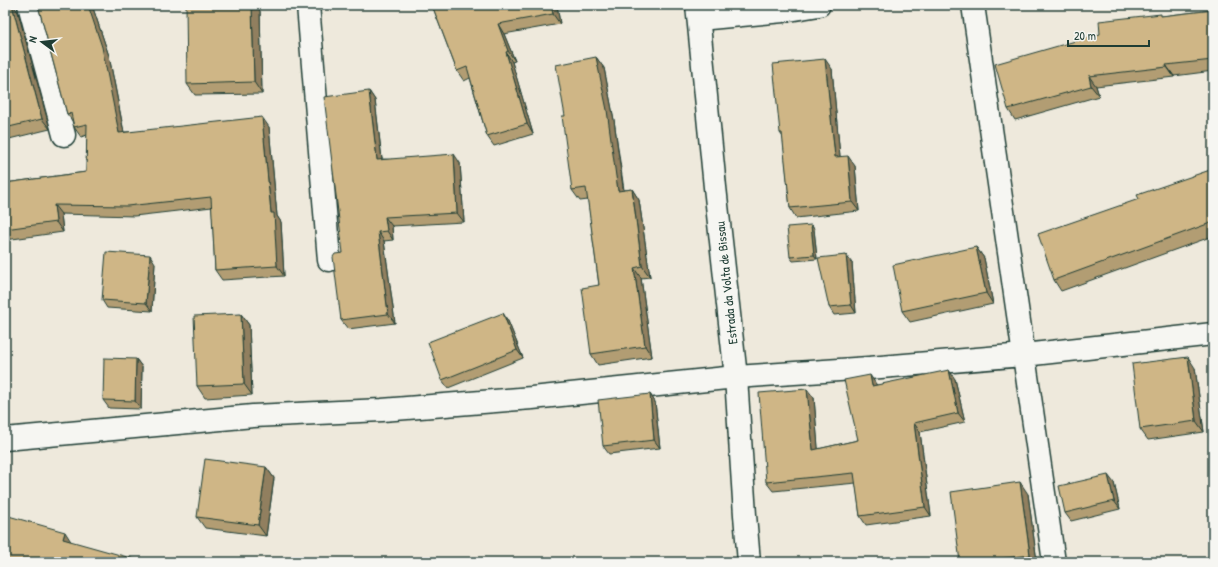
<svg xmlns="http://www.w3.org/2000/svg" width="1218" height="567" font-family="'Patrick Hand',sans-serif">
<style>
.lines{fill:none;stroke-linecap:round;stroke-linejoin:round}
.minor-casing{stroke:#1f3d34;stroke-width:25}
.secondary-casing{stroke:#1f3d34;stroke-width:25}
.minor{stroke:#f6f6f2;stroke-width:22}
.secondary{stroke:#f6f6f2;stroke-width:22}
.wall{fill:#b29d73;stroke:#1f3d34}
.shaded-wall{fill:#917f5e;stroke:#1f3d34}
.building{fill:#cfb686;stroke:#1f3d34}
.labels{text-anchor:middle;stroke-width:4;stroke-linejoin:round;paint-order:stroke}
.street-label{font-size:13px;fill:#1f3d34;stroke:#f6f6f2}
</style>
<rect width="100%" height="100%" fill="#eee9dc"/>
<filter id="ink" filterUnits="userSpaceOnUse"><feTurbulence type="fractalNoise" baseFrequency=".025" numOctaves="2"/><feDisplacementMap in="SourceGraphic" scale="8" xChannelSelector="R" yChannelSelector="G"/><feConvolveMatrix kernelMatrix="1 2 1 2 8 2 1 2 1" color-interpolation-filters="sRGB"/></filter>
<g filter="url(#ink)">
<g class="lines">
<g class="minor-casing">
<path id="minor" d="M29,5l35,130
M308,5l21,255
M973,5l81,557
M699,19l84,-8 36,-6
M5,439l248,-23 129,-6 150,-12 204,-21 133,-9 155,-13 189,-21"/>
</g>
<g class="secondary-casing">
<path id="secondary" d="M697,5l18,182 21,190 9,138 4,47"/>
</g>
<use href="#minor" class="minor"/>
<use href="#secondary" class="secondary"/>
</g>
<path class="wall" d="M5,5h8l5,7 32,117 -45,11z
M38,5h54l17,51 15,76 145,-5 8,89 4,6 3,54 -62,4 -7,-10 -3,-63 -78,9 -73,-2 2,18 -58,8v-57l81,-11 1,-37 -6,2 -7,-10 -1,-5 -6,-8z
M432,5h125l3,19 -56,10 11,27 -3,1 21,72 -39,12 -7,-10 -17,-58 -6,3 -7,-10z
M1213,10v61l-39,5v1l-78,9 3,10 -84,24 -7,-11 92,-75 62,-18z
M260,11l2,83 -67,1 -8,-11z
M596,57l8,11 10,52 10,70 8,-1 7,11 11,77 -9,1 11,79 -54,8 -7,-11 8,-69 -11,-85 -8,1 -8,-11z
M832,69l8,88 15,9 4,45 -63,7 -6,-10 -7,-71 -3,-4z
M369,91l6,9 7,59 78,4 4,59 -72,4 1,14 -9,1 11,82 -47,6 -7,-9 2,-67z
M1213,169v67l-152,55 -7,-11 85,-81z
M811,225l3,4 3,30 -24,2 -3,-4z
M976,247l8,11 9,46 -83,18 -8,-11z
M155,263l-3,48 -45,-3 -5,-8z
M852,263l4,50 -22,2 -5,-8z
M241,314l8,11 3,70 -47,3 -8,-12z
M508,321l15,37 -75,30 -6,-8z
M136,359l6,8 -1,42 -32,-1 -6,-8z
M1195,368l9,64 -56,8 -8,-11z
M955,379l10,43 -45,10 11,84 -65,9 -6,-9 -4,-33 -83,8 -7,-9 48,-84 4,51 40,-9 18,-56 1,1z
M650,394l5,8 5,46 -51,6 -6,-8z
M266,467l8,11 -8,58 -61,-8 -8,-11z
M1114,483l6,26 -49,12 -6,-8z
M1028,494l9,68h-77z"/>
<path class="shaded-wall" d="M12,5h1l5,7 32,117 -8,-10z
M88,5h4l17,51 17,87 -7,-10z
M252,5h4l4,6 2,83 -8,-12z
M551,5h6l3,19 -7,-10z
M498,24l6,10 11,27 -7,-10z
M506,52l6,10 21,72 -6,-10z
M596,57l8,11 10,52 11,82 -7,-11z
M825,59l7,10 9,98 -6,-10z
M1166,65l8,11v1l-7,-10z
M1089,76l7,10 3,10 -8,-10z
M369,91l6,9 8,69 -6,-9z
M262,117l7,10 8,89 4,6 3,54 -7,-10 -6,-53z
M454,154l6,9 4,59 -7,-9z
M848,156l7,10 4,45 -7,-9z
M632,189l7,11 11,77 -8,-11z
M54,205l7,9 2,18 -7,-10z
M385,217l7,9 1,14 -6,-9z
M811,225l3,4 3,30 -3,-4z
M378,232l6,9 11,82 -7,-9z
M976,247l8,11 9,46 -7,-11z
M150,255l5,8 -3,48 -6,-8z
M846,255l6,8 4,50 -5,-8z
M634,268l7,10 11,79 -7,-11z
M503,313l5,8 15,37 -6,-8z
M241,314l8,11 3,70 -8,-11z
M1188,357l7,11 9,64 -8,-11z
M136,359l6,8 -1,42 -6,-8z
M949,370l6,9 10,43 -7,-9z
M870,375l6,9 3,11 -7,-9z
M807,389l7,9 5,61 -6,-9z
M650,394l5,8 5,46 -6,-8z
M914,423l6,9 11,84 -6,-9z
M266,467l8,11 -8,58 -8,-11z
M1108,475l6,8 6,26 -6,-8z
M1020,482l8,12 9,68h-2l-5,-7z
M65,532l7,11 -9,-4z"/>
<path class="building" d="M5,5h7l30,114 -37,9z
M38,5h50l14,42 17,86 143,-16 9,96h3l3,53 -62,4 -4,-73 -84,9 -73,-1 2,17 -51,7v-46l81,-11 1,-48 -13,3 -3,-14 -4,1z
M186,5h66l2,77 -67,2z
M432,5h119l2,9 -55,10 10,27 -2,1 21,72 -40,12 -20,-69 -10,4z
M1213,10v50l-47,5 1,2 -78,9 2,10 -83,23 -13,-45 105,-30 -1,-13 62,-7v2z
M596,57l11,53 11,81 14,-2 10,77 -8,2 11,78 -54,8 -9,-66 17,-3 -13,-97 -14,2 -10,-74h3l-9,-51z
M825,59l10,98 13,-1 4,46 -62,6 -8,-75h-2l-7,-69z
M369,91l8,69 77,-6 3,59 -72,4 2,14 -9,1 10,82 -47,6 -8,-63 2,-3 8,-1 -19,-156z
M1213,169v53l-159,58 -16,-46 101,-35 -2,-4z
M811,225l3,30 -24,2 -3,-30z
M976,247l10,46 -84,18 -9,-46z
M106,252l44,3 -4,48 -44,-3z
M846,255l5,50 -22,2 -11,-49z
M503,313l14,37 -75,30 -14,-38z
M241,314l3,70 -47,2 -3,-70z
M1188,357l8,64 -56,8 -8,-65z
M104,358l32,1 -1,42 -32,-1z
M949,370l9,43 -44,10 11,84 -65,9 -6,-43 -88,9 -7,-89 48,-4 6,61 45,-10 -14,-60 26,-5 2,11z
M650,394l4,46 -51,6 -5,-46z
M205,459l61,8 -8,58 -61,-8z
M1108,475l6,26 -49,12 -6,-27z
M1020,482l10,73 -55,7h-15l-9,-70z
M5,515l60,17 -2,7 82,23h-140z"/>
</g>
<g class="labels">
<g class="street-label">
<text transform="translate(726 283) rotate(-96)" y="5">Estrada da Volta de Bissau</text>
</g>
</g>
<rect width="1218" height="567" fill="none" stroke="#f6f6f2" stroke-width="20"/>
<rect x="10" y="10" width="1198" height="547" fill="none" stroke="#1f3d34" stroke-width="1.5" filter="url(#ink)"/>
<g transform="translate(42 42) rotate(285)" stroke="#f6f6f2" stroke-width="3" paint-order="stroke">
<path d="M0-3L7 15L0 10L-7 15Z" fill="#1f3d34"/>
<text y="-6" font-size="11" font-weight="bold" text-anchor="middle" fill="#1f3d34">N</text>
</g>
<path d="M1068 40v6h81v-6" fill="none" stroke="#1f3d34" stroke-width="2"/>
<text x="1074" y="40" font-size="12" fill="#1f3d34" stroke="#f6f6f2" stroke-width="3" paint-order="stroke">20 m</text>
</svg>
